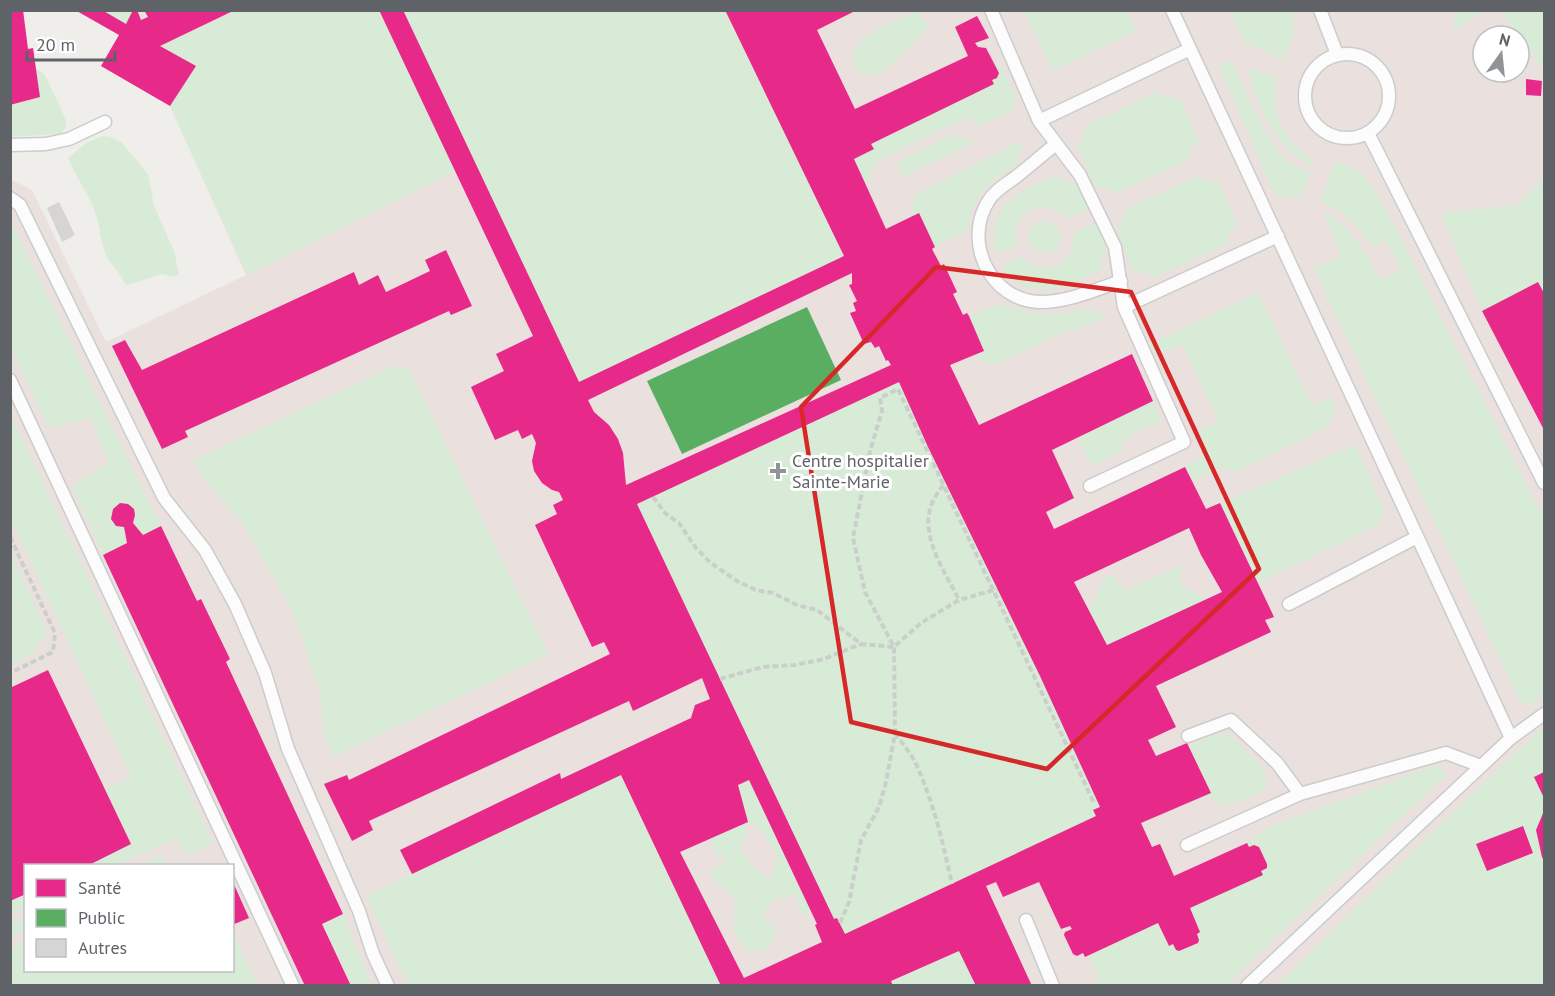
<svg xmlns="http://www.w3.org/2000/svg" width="1555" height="996" font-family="'PT Sans',sans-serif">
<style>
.medical{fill:#eae0de;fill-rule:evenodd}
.green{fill:#d8ebd6}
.health{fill:#e7298a;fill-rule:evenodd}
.public{fill:#5aae61}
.building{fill:#d6d5d3}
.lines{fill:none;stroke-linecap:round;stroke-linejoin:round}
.lane-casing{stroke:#cbcccc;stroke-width:15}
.path{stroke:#cacfcc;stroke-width:4;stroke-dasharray:6 3;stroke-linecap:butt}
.lane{stroke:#fdfcfc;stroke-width:12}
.marked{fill:none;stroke:#d62828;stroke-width:4.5;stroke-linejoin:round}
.poi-dot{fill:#919496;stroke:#fff;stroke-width:2}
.labels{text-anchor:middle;stroke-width:6;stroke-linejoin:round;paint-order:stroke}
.poi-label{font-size:18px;fill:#5f6368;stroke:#fff;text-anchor:start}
</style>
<rect width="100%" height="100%" fill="#efeeea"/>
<path class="medical" d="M102,11h1354l-2,18 28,-18h19l43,60v107l-27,27 -76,8 97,69 6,11v692h-1533l-1,-806 22,11 74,152 140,-67 -76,-169 -69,-40 24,-42zM1483,36h36v36h-36zM26,866h206v104h-206z"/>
<path class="green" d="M102,11h31l-7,13z
M235,11h144l76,160 -208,104 -77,-169 25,-40 -35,-20z
M403,11h322l119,245 -265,126z
M916,11l13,15 -25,27 -26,22c-10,-1 -19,-1 -24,-11 -11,-26 45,-44 62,-53z
M1024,11h103l9,20 -83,40z
M1229,11h64l1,22 -10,27 -38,-17z
M1456,11v-1l26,1 -28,19z
M1501,11h43v60z
M1226,60l7,4c14,27 37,90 64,104 4,2 10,3 14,4l-11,27 -25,-4 -55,-127z
M994,64l7,2c22,44 23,41 -22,60l-4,-4 -10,-3 -84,40c-8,6 -11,10 -10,20l-7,3 -10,-23 17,-15 123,-60 -2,-4 5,-2z
M36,68l9,7 21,45v7l-5,7 -50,3 -1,-32 30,-8z
M1249,68l28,10c-7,34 7,64 36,82l-3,6c-6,-5 -14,-8 -20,-14 -17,-17 -41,-60 -41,-84z
M1157,92l7,5 16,1 19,44c-9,4 -10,8 -9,17l-76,35 -5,-5 -14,-1 -18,-43c6,-5 8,-11 8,-19z
M951,135l24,7 -74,36 -1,-11 -6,-3z
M103,136l8,1 10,5 27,32 6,32 20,45 5,23 -5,3 -12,-3 -35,11 -3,-2c-3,-11 -13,-17 -18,-28 -6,-14 -6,-32 -12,-46 -7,-18 -19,-33 -26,-51l18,-15z
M1018,142l6,3 -11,24 -19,10 -14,16 -8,14 -6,23 -31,15 -16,-34 -7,3 1,-17 6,-6z
M1335,161l26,10 19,27 164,321v176l-15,10 -8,-2 -207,-434 27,-13 -18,-45c29,15 41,40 57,69l21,-11 -16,-29 -14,6c-13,-21 -27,-34 -50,-44z
M1059,174c3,9 8,9 16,7l14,28 -21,9c-26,-22 -56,-7 -52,28l-21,7c-8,-51 25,-61 64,-79z
M1196,177l16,6 7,-1 19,44c-9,4 -11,8 -9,17l-76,35 -5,-5 -14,-1 -18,-43c6,-5 8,-10 8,-19z
M1544,178v115l-6,-11 -56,29 -41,-98 76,-8z
M1029 237a16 16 0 1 1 32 0a16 16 0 1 1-32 0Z
M11,222l150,304 -18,9 -10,-12c4,-8 2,-15 -5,-19l-11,1 -5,6 -1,8 5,7 8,1 3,16 -24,12 -31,-69 36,-23 -17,-45 -43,9 -37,-79z
M1095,223l13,27 -7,7 2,11c-38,19 -69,39 -101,-1l18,-11c25,23 55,12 54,-23z
M1258,293l54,113 19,-9c6,14 3,23 -8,32l-87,43 -18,-4 -26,13 -7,-14 21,-12 -13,-21 26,-13 -37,-77 -26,12 -8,-11z
M999,304l38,10h22l27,-6 18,6 1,3 -19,9 -25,7 -67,32 -12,-3 -6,-8 -7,-38z
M402,365l8,7 138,282 -215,103 -8,-18 -6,-50 -24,-72 -23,-43 -31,-53 -37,-42 -11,-19 200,-93z
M899,382l141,294 60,131 -7,3 3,6 -251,118 -8,-16 -3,1 -197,-415z
M1153,401l9,21c-14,6 -43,11 -40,29l-30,15 -15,-28z
M10,413l203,430 -26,13 -10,-18 -60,27h-30l44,-21 -26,-54 26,-14 -120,-256z
M1355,445l29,65 -2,10 -9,7 -115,56 -38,-80z
M10,552l37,79 -15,23 -21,10z
M1181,566v20l26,13 -100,46 -19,-36 6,-7 11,-26h9l11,15z
M1544,728v257l-268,1 236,-231z
M1214,734l16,1 35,36 2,14c-12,15 -32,20 -51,19l-9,-9 4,-3 -22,-46z
M1437,765l10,9 -221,211h-136l10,-6 -11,-24 69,-32 11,22 4,-1 3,6 3,1 19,-8 1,-3 -2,-6 3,-3 -10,-23 77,-40v-4l-8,-17 -5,-2 -5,2 -2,-4 24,-17z
M621,775l100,210h-313l-42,-89z
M749,780l62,132 -7,4 -11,-23 -8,7 -7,-3 -3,2 -14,16c4,4 9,6 12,9 7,8 0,22 -8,26 -5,2 -10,1 -15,2 -27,-23 -11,-29 -16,-56l-23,-17 -1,-4 3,-6 13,-6 -3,-5 -9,-4v-8l-4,-7 35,-16 3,11 -9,13c8,12 17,25 30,32l7,-10 -2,-8 4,-3 -12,-19v-4l-18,-13 -10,-37z
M162,855l4,8 -5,2h-22z
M21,897l3,11 -13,7v-14z
M343,914l29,71h-21l-29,-61z
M25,917v12l-14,7v-12z
M233,932l24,53h-246v-36l14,-7 1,28h206z
M959,951l17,34h-83l-2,-4z"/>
<path class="health" d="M10,10h13l5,39 5,-1 7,49 -30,8z
M75,10h27l24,14 7,-14h4l4,10 7,-3 -4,-7h91l-75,36 36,20 -26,40 -69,-40 18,-31z
M379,10h24l176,372 265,-126 -119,-246h132l-40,20 38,79 113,-53 -13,-29 22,-11 12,22 -14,5 3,4 8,1 13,25 -2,5 -5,2 2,4 -123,60 3,5 -20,10 32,70 33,-16 16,34 -3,2 9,17 3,-2 13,28 -4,2 10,21 4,-2 2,3 15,35 -34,14 29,60 153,-71 21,47 -101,49 22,48 -28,14 8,17 131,-62 21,42 14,-6 54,114 -9,3 6,12 -115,54 20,41 -28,13 8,16 31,-13 24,50 -70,30 11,24 8,-3 14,32 73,-33 2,4 5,-2 5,2 8,17v4l-6,3 2,4 -73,33 10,24 -3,2 2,6 -1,3 -19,8 -3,-1 -3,-6 -4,2 -11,-23 -73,34 -2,-4 -6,3 -4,-2 -9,-19 1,-3 7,-3 -2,-3 -9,3 -22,-47 -36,15 -7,-15 -10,4 46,100h-56l-17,-35 -68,30 2,5h-172l-100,-211 -209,99 -12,-24 160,-77 1,6 130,-61 4,-13 15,-6 -8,-21 -69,33 -4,-10 -260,120 4,9 -21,11 -28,-57 23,-9 2,5 261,-126 -6,-12 -12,5 -57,-122 22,-11 -4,-9 10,-5 -4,-8 -7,-2 -10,-7 -8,-12 -2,-10 4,-18 -4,-9 -10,5 -4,-9 -23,10 -24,-53 33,-16 -8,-17 37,-18zM852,273v11l-3,1 8,16 -4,2 3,8 -6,2 14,31 7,-2 4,6 4,-2 7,15 2,-1 3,5 -265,120 -3,-32 -5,-14 -9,-14 -15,-13 -6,-12zM899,382l29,65 112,229 60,131 -7,3 3,6 -251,118 -8,-16 -3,1 -197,-415zM1189,528l12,27 21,37 -115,53 -33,-63zM749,780l68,144 -2,1 7,17 -78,36 -64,-126 68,-30 -10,-37z
M1526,79l16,2 -1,15 -15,-1z
M446,250l26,56 -21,9 -2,-4 -264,120 3,6 -26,12 -50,-103 13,-6 17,30 212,-98 5,13 19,-10 8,17 44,-21 -5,-11z
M1538,282l6,11v137l-62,-119z
M120,503l8,1 6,5 1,6 -2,8 10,12 18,-9 36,75 4,-2 29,60 -4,3 117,252 -21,10 29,62h-46l-202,-431 24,-12 -3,-16 -8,-1 -5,-7 2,-10z
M48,670l83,174 -44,22h-61v28l-16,7v-213z
M1544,772v26l-10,-21z
M1544,811v50l-2,-4 -6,-27z
M1523,826l10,27 -46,18 -11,-27z
M232,880l17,38 -17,7z"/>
<path class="public" d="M807,307l34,73 -159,74 -35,-73z"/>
<path class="building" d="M59,202l16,33 -13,7 -15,-34z"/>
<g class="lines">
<g class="lane-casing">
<path id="lane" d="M991,10l48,111 151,-72
M1172,10l339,728 33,-24
M1320,10l17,44
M1305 96a42 42 0 1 1 84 0a42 42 0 1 1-84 0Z
M1039,121l41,54 35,72 9,60
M1368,133l176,350
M1056,144c-13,10 -26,22 -39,32 -10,8 -21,13 -28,24 -27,41 1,101 51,102 28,0 55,-12 81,-21
M10,145l36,-1 23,-5 36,-17
M10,198l10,7 144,293 41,52 30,54 30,69 23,76 71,162 14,43 15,32
M10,380l283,606
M1090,486l94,-44 -60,-135 154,-71
M1289,604l128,-67
M1188,736l43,-16 46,43 23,31
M1187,845l113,-51 146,-41 35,13
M1026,920l27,66
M1247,986l264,-248"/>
</g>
<path class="path" d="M943,485c-4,6 -10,14 -12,21 -11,32 15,67 28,94
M653,497l13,17 13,9 17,25 15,15 26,18 19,9 17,3 24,12 20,5 44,34 33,3 27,-24 38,-23 38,-11
M10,537l45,96 -2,19 -43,21
M720,679l43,-12 32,-2 29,-6 37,-15
M895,733c6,9 14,18 19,27 19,39 29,83 38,124
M840,923l9,-21 12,-62 18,-33 7,-25 9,-49 -1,-86 -29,-55 -12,-54 17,-87 12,-40 -2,-13 18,-9 196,414"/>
<use href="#lane" class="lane"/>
</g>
<path class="marked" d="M936,267l195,25 128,277 -212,200 -196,-47 -50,-315z"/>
<path class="poi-dot" d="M775 462h6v6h6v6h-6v6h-6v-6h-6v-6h6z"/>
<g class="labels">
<g class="poi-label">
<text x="792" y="467">Centre hospitalier<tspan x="792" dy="21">Sainte-Marie</tspan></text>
</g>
</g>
<rect width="1555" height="996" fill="none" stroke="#5f6368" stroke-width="24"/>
<rect x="24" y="864" width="210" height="108" fill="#ffffff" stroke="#bfc1c3" stroke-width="1.5"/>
<rect x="36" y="879" width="30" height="18" fill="#e7298a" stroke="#bfc1c3" stroke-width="1.5"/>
<text x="78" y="894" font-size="18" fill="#5f6368">Santé</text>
<rect x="36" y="909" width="30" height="18" fill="#5aae61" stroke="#bfc1c3" stroke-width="1.5"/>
<text x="78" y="924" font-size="18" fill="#5f6368">Public</text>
<rect x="36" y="939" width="30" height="18" fill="#d6d5d3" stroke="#bfc1c3" stroke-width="1.5"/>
<text x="78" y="954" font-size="18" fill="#5f6368">Autres</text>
<g transform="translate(1501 54) rotate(15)"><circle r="28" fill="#ffffff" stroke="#bfc1c3" stroke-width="1.5"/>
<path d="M0-4.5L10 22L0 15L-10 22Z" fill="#919496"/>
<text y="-9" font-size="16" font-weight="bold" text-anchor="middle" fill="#5f6368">N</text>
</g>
<path d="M27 51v9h88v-9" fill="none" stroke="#5f6368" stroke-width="3"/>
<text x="36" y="51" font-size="18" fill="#5f6368" stroke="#ffffff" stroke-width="4.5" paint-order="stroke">20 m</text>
</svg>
